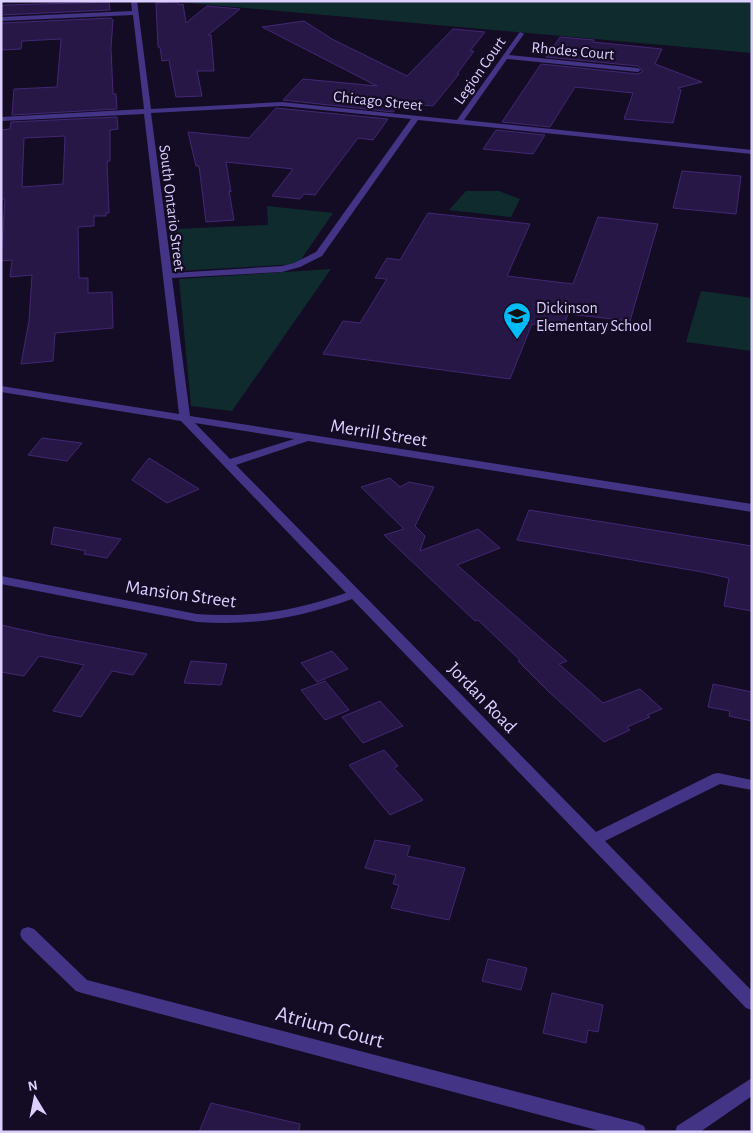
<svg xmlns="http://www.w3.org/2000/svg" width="753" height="1133" font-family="'Alegreya Sans',sans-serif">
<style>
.green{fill:#0f2b2e}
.building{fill:#271746;stroke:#422774;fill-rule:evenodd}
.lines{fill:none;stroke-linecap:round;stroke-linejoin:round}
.street{fill:#433486;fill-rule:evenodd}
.labels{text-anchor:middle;stroke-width:4.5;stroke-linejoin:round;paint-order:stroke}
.far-street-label{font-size:16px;fill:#dccfff;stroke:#140c24}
.far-poi-label{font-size:16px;fill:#dccfff;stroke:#140c24;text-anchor:start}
.street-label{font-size:19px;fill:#dccfff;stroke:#140c24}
.near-street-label{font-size:22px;fill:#dccfff;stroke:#140c24}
</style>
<rect width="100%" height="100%" fill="#140c24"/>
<path class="green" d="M167,1h585v52z
M466,191h33l21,8 -9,18 -62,-7z
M267,206l66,7 -35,51 -120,7 -4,-42 94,-4z
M331,269l-99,142 -41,-5 -12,-127z
M701,291l51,7v53l-66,-9z"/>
<path class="building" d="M109,2l1,8 -109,5v-9l4,-1z
M177,2l3,3 3,-1 3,19 21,-17 33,3 -32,26h3l3,36h-17l5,25 -26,1 -7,-37 -7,1 -2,-14h-2l-2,-44z
M111,18l2,2 -2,28 2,46h3l1,15 -105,6 2,-26 43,-2 4,-48 -39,2 -1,8 -20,1v-27z
M304,21l28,18 75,37 46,-47 32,3 -15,19h4l-17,23h2l-26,32 -21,-2 -9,-5 -10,13 -110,-12 20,-21 74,7 -115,-59z
M560,37l34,3 -1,2 69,7 -7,15 47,18 -24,6 3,2 -8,33 -49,-4 9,-26 -58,-6 -25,40 -48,-5 39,-58 97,10 5,-3 -5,-5 -92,-9z
M276,108l112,11 -15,21 -15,-2 -43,57 -11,-1 -4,5 -28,-3 21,-27 -67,-7 5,30 -2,-1 5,29 -28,2 -7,-56h-3l-8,-34 61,6z
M117,117l1,12 -8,1v31h-3l2,52h-3v3h-12v10l-16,1 1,51h9v15l24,-1 1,36 -58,5 -2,28 -32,3 8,-43 3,-46 -22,2 2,-17 -11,1 4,-62h-4v-69l9,-1 1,-7zM65,136l-2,48 -41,3 2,-49z
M496,130l49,5 -12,19 -50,-5z
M682,171l59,5 -5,38 -63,-6z
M428,213l102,11 -23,52 66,8 25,-67 60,7 -28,97 -62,-7 -5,14 -31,-4 -22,55 -187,-25 20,-33 17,2 27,-44 -12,-1 12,-20 13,2z
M42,438l40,5 -15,18 -39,-6z
M149,458l50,31 -32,14 -35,-23z
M390,478l10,9 9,-5 25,5 -19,39 10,10 -5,15 58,-22 22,19 -43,17 110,96 -8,3 44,39 37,-14 22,20 -15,6 3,2 -23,10 3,3 -26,12 -56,-51 -30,-30 2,-1 -42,-40 -3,1 -91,-86 20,-6 -43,-42z
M529,510l223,36v65l-28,-5 5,-28 -27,-6 -185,-32z
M54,527l67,12 -14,19 -23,-4 2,-3 -35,-7z
M1,625l45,10 101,19 -14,21 -21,-4 -31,46 -28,-6 31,-46 -45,-9 -15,20 -23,-4z
M332,651l16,18 -31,13 -16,-19z
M191,661l36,3 -6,21 -37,-2z
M325,681l24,29 -24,10 -24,-30z
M713,684l39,8v29l-23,-5 1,-5 -22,-4z
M380,701l23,25 -40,17 -21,-26z
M384,750l14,16 -4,2 29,32 -33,15 -41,-50z
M375,840l35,6 -3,10 58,12 -16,52 -58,-12 8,-23 -6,-1 3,-9 -31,-7z
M488,959l39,9 -6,22 -39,-9z
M552,993l51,12 -5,27 -10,-2 -2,13 -43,-10z
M211,1103l89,21 -1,8h-100z"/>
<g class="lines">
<path class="street" d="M131,1h6l14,108 131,-7 175,18 62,-87 2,-1 3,2 -15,21 129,13 3,2 -3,2 -131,-13 -43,61 288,30v4l-334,-34 -96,136 -22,11 -18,5 -110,6 18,138 562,88v8l-444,-71 -72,24 360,367 117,-58 5,-1 34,7v10l-32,-6 -115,57 147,150v19l-6,-2 -394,-409c-53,19 -98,27 -155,23l-196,-38v-8l196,38c55,4 97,-3 149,-21l-165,-172 -180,-29v-6l178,28 -35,-300 -143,7v-4l143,-8 -11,-94 -132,6v-4l131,-6zM282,106l129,13 -95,133 -22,11 -12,3 -110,7 -21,-160zM195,423l99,16 -64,20z
M28,927l6,2 53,51 550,143 7,3 2,6h-42l-522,-139 -6,-2 -54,-52 -2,-5 2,-5z
M752,1078v18l-52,36h-25l2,-6z"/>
</g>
<defs>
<g id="school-pin" transform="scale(1.4375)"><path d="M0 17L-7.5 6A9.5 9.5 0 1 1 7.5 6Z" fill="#00bcfa" stroke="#140c24"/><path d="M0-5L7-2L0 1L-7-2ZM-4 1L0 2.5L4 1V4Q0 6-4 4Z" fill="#111"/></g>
</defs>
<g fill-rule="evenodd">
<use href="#school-pin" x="517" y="316"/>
</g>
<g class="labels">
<g class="far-street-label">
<text transform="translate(573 50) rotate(5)" y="6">Rhodes Court</text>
<text transform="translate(479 70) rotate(-55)" y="6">Legion Court</text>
<text transform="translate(378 100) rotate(6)" y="6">Chicago Street</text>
<text transform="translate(173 208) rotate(83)" y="6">South Ontario Street</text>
</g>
<g class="far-poi-label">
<text x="536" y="313">Dickinson<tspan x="536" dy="18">Elementary School</tspan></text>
</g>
<g class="street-label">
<text transform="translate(379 432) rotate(9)" y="7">Merrill Street</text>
<text transform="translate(181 593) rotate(8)" y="7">Mansion Street</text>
<text transform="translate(483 697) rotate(46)" y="7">Jordan Road</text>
</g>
<g class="near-street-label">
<text transform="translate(330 1026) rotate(15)" y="8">Atrium Court</text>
</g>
</g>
<rect width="753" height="1133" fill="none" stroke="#dccfff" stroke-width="5"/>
<g transform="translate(35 1098) rotate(350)" stroke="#140c24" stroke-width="4" paint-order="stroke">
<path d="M0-4L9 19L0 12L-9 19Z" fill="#dccfff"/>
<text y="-8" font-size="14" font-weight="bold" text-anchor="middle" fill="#dccfff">N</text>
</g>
</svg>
